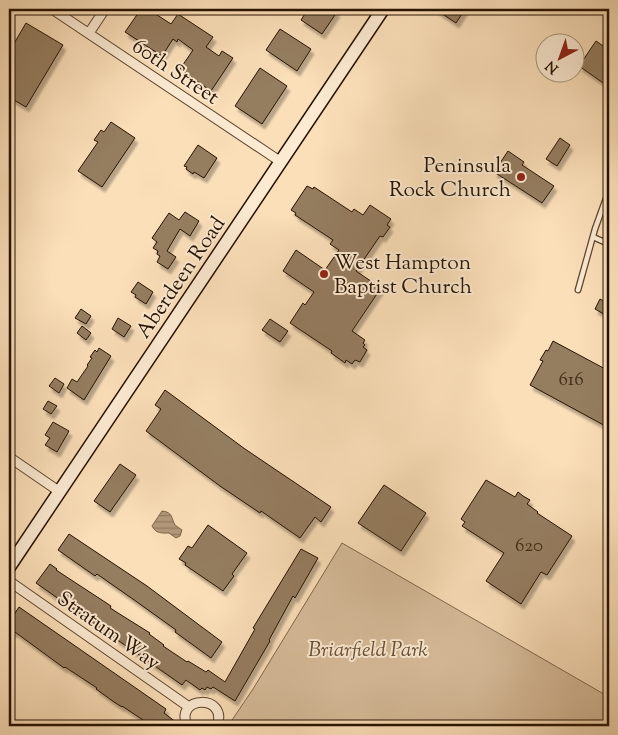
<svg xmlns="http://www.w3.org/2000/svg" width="618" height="735" font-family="'Sorts Mill Goudy',serif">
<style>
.park{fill:#d7bc9a;stroke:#7f674d}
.water{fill:url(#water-rules);stroke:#7b6349}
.building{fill:#957d60;stroke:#271200;filter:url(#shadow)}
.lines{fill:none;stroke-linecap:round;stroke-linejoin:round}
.service-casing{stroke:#5c452e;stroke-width:7}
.minor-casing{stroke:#5c452e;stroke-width:11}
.secondary-casing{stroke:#271200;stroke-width:15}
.service{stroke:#fcead2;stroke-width:4.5}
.minor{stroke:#fcead2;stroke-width:9}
.secondary{stroke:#fcead2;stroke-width:12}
.poi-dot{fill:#8f2418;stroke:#fcead2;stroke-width:2}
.labels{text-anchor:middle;stroke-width:4;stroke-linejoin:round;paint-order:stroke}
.number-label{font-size:19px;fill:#422d18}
.street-label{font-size:21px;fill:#271200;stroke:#fcead2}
.poi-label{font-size:21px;fill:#271200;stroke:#fcead2;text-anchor:end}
.park-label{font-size:21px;font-style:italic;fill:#654e36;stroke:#fcead2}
</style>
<defs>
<pattern id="water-rules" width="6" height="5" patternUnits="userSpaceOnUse" patternTransform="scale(1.25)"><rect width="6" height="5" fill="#b3997a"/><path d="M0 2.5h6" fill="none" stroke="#927b62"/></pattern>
<filter id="shadow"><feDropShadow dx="3" dy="5" stdDeviation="1" flood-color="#0004"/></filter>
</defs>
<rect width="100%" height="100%" fill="#fbdfb9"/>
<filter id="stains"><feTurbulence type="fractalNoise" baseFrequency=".004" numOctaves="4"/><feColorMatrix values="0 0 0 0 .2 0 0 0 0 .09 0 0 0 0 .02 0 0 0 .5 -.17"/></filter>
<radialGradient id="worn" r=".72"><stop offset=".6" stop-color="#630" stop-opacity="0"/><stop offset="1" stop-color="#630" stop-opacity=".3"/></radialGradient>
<path class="park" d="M342,543l267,154v29h-381l25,-37z"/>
<path class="water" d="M162,511c11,1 9,7 13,14 2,2 5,3 7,5l-2,6 -4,2 -7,-5c-7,0 -13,1 -17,-7z"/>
<path class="building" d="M141,9h7l23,15 7,-10 35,23 -7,10 13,9 3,-5 11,7 -22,33 -31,-22 13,-19 -15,-11 -1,3 -4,-3 -11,17 -37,-24z
M308,9h25l4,3 -15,22 -21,-14z
M435,9h30l-9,14z
M26,23l37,22 -37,62 -17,-10v-45z
M280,29l31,20 -14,22 -31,-21z
M596,41l13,9v37l-30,-21z
M260,68l27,18 -25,38 -27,-18z
M111,122l24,16 -33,49 -24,-16 20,-29 -4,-2 7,-10 3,2z
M560,138l10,7 -13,21 -11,-7z
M198,145l19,13 -13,20 -10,-6 -1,2 -7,-5 1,-2 -3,-1z
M508,151l16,11 -2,3 32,21 -12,17 -48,-31z
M307,186l6,3 1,-2 38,25 2,-3 9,6 7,-10 21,14 -4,6 3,2 -7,10 -3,-1 -24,35 25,17 -29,43 13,9 -2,3 2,2 -2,2 4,3 -7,12 -5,-2 -3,4 -6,-4 -1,3 -14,-10 1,-2 -42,-28 13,-20 2,2 9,-13 -31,-21 13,-21 29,20 14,-20 -9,-6 3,-4 -38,-25 1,-2 -5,-3z
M185,212l14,9 -9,15 -10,-7 -13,22 9,6 -8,12 -11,-7 3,-6 -3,-2 1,-3 -5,-3 4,-6 -5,-4 17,-25 10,7z
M138,282l15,10 -7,12 -11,-7 1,-2 -5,-3z
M600,299l9,5v13l-14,-8z
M81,309l10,7 -5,8 -11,-6z
M118,318l13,8 -7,11 -12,-8z
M270,319l18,12 -8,11 -18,-12z
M82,326l9,7 -5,7 -9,-7z
M553,341l56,30v57l-79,-43 13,-24 -3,-1 6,-10 2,1z
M99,348l12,8 -27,44 -17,-12 5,-9 5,3 11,-16 -1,-1 5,-7 -2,-1 5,-7 2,2z
M55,378l9,6 -5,9 -10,-7z
M165,390l80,59 86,58 -10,15 -6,-5 -15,21 -39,-27 -1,2 -40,-27 -74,-55 15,-22 -6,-4z
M48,401l9,5 -6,8 -8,-5z
M53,422l16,9 -12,21 -12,-7 5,-7 -5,-3z
M120,464l16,11 -26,37 -16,-11z
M486,480l29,17 3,-5 5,4 7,4 -3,4 11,8 -1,1 35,23 -25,39 -6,-3 -20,32 -35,-23 18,-28 -42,-27 3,-4 -4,-3z
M384,485l42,28 -25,38 -43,-28z
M208,525l39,28 -15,21 2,2 -11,15 -38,-26 1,-2 -7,-4 9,-13 4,2z
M69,534l78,52 75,56 -11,16 -36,-26 1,-2 -39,-28 -40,-28 -2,2 -37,-26z
M301,549l17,9 -23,40 -2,-2 -24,44 1,1 -35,60 -22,-14 -2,2 -4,-2 -2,3 -3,-2 -2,2 -14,-10 -4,5 -146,-102 14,-19 7,5 -1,1 55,36 -1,2 40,25 -1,1 15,11 -1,1 24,16 1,-1 18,11 2,-2 17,12 30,-53 -2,-1z
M19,607l147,102 -2,4 17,13h-38l3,-4 -24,-16v1l-8,-5 -18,-13 1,-1 -32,-21 -1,1 -49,-36 -1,1 -5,-4v-7z"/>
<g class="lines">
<g class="service-casing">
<path id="service" d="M593,237l16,7
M578,290l17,-61 14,-39"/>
</g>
<g class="minor-casing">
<path id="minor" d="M52,9l229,153
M89,33l16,-24
M9,457l51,35
M9,581l180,126
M187,726c-13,-31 42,-32 30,0"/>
</g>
<g class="secondary-casing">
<path id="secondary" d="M9,567l374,-558"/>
</g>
<use href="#service" class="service"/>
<use href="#minor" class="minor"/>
<use href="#secondary" class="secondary"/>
</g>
<g class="poi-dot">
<circle cx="521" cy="177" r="5"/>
<circle cx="324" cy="274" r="5"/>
</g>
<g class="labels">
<g class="number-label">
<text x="571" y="385">616</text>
<text x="529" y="551">620</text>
</g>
<g class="street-label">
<text transform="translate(176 71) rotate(34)" y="7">60th Street</text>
<text transform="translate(180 277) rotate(-56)" y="7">Aberdeen Road</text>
<text transform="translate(109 630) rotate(35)" y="7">Stratum Way</text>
</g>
<g class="poi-label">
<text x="511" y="172">Peninsula<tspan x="511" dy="24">Rock Church</tspan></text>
<text x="334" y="269" text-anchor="start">West Hampton<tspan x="334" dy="24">Baptist Church</tspan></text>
</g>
<g class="park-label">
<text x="368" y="656">Briarfield Park</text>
</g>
</g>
<rect width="618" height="735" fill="none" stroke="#fbdfb9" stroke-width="30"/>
<rect x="10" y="10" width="598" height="715" fill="none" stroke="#271200" stroke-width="2.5"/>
<rect x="15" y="15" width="588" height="705" fill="none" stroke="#271200"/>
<g transform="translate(560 58) rotate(221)"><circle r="24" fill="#fcead2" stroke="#a7947e"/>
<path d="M0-4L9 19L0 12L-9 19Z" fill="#8f2418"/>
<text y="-8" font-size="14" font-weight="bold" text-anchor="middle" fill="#271200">N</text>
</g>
<rect width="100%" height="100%" filter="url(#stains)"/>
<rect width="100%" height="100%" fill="url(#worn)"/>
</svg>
